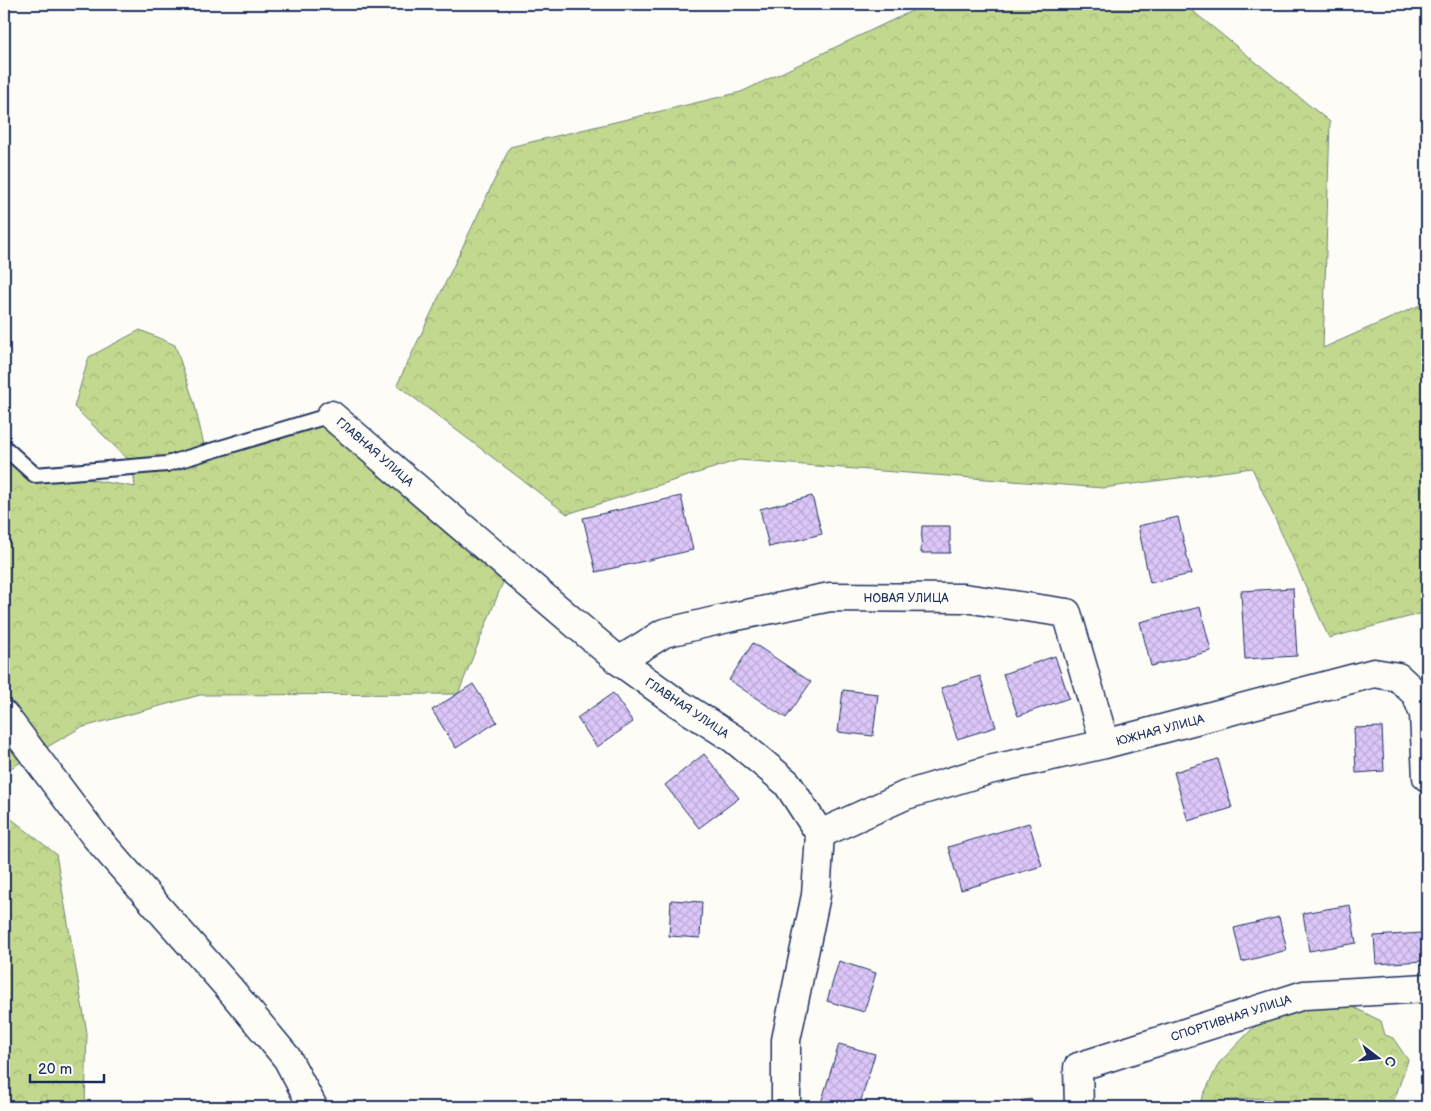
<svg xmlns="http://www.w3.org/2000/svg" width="1431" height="1111" font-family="'Balsamiq Sans',sans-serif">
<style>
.forest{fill:url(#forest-crowns);stroke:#6e8476}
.building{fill:url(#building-cross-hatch);stroke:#1b2f5e}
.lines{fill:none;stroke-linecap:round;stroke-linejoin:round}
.service-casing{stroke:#1b2f5e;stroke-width:18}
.minor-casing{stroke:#1b2f5e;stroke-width:31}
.service{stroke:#fdfcf7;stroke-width:14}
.minor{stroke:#fdfcf7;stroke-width:28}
.labels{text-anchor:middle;stroke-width:4;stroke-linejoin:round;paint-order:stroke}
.street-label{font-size:12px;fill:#1b2f5e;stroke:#fdfcf7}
</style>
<defs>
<pattern id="forest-crowns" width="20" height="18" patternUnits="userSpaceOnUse" patternTransform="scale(1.25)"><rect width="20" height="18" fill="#c2d88e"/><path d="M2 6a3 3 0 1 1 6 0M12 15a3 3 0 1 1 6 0" fill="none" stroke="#a6ba7d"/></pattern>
<pattern id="building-cross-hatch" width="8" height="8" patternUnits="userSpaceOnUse" patternTransform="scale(1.25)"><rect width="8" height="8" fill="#dcc7f8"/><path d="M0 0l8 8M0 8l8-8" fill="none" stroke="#bcabd7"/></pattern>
</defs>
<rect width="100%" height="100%" fill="#fdfcf7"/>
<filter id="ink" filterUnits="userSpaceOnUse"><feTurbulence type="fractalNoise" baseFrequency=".02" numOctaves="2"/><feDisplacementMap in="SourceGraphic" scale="10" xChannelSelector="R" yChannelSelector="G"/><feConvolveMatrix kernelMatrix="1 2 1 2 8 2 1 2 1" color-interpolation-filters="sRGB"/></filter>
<g filter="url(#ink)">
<path class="forest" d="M957,4h227l146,118 -7,226 104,-46v310l-98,26 -77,-170 -149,20 -364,-28 -172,54 -170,-129 113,-238 231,-55 177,-84z
M140,330l35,15 19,57 12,52 99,-37 48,18 152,142 -47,117 -258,1 -120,33 -76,44v-329l45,30 86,14 -3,-24 -58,-56 15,-50z
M4,813l52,41 31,179 -2,74h-81z
M1317,1001l36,6 28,14 4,14 8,3 15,22 -13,38 -7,9h-99l-24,-9 -65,4 19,-39 35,-36 34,-19z"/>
<path class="building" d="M681,496l12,54 -97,22 -13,-54z
M812,496l10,38 -53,13 -9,-38z
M1178,517l13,57 -41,9 -12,-57z
M922,526h28v27h-29z
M1293,588l4,68 -52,3 -4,-68z
M1200,607l11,44 -60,15 -11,-44z
M753,643l58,39 -25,36 -57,-38z
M1055,656l14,42 -51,18 -15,-42z
M980,676l16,51 -39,12 -16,-51z
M473,684l24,38 -41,26 -24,-38z
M843,690l35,4 -5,42 -35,-4z
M613,693l20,29 -36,25 -20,-29z
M1382,727l2,44 -28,2 -2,-45z
M704,754l35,44 -40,30 -34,-43z
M1218,759l14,49 -44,13 -14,-49z
M1029,823l13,43 -81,24 -13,-43z
M671,900l31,2 -2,36 -31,-2z
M1350,905l6,38 -47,8 -6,-38z
M1279,917l8,33 -45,12 -8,-34z
M1422,933l1,28 -47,3 -2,-28z
M839,961l37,12 -12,39 -37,-11z
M839,1044l36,10 -16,53h-23l-15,-4z
M1032,1099l1,8h-46v-2z"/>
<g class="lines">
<g class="service-casing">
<path id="service" d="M4,447l31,28 132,-11 164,-49"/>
</g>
<g class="minor-casing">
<path id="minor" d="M331,415l288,246 57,41 58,37 53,44 33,51 -4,61 -30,145v67
M619,661l45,-28 68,-16 98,-20 134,1 103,15 38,131
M4,715l91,121 134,152 58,70 26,49
M820,834l86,-39 83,-25 116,-26 269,-71 24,4 18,17 8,20 3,63
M1079,1107l-1,-40 226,-72 123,-7"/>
</g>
<use href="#service" class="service"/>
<use href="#minor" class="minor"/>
</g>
</g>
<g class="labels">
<g class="street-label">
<text transform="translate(375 452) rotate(41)" y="4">ГЛАВНАЯ УЛИЦА</text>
<text x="906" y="602">НОВАЯ УЛИЦА</text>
<text transform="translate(687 708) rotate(34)" y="4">ГЛАВНАЯ УЛИЦА</text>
<text transform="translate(1160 730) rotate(-15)" y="4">ЮЖНАЯ УЛИЦА</text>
<text transform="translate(1231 1018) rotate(-18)" y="4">СПОРТИВНАЯ УЛИЦА</text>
</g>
</g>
<rect width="1431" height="1111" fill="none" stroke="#fdfcf7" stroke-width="20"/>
<rect x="10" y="10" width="1411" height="1091" fill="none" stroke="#1b2f5e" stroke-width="2" filter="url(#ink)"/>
<g transform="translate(1378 1058) rotate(106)" stroke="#fdfcf7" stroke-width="4" paint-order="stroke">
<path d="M0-4L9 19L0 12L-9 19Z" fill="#1b2f5e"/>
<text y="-8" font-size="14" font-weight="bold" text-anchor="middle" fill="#1b2f5e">С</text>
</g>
<path d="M30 1074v8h74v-8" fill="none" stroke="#1b2f5e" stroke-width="2.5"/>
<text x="38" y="1074" font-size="15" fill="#1b2f5e" stroke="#fdfcf7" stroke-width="4" paint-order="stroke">20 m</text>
</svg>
